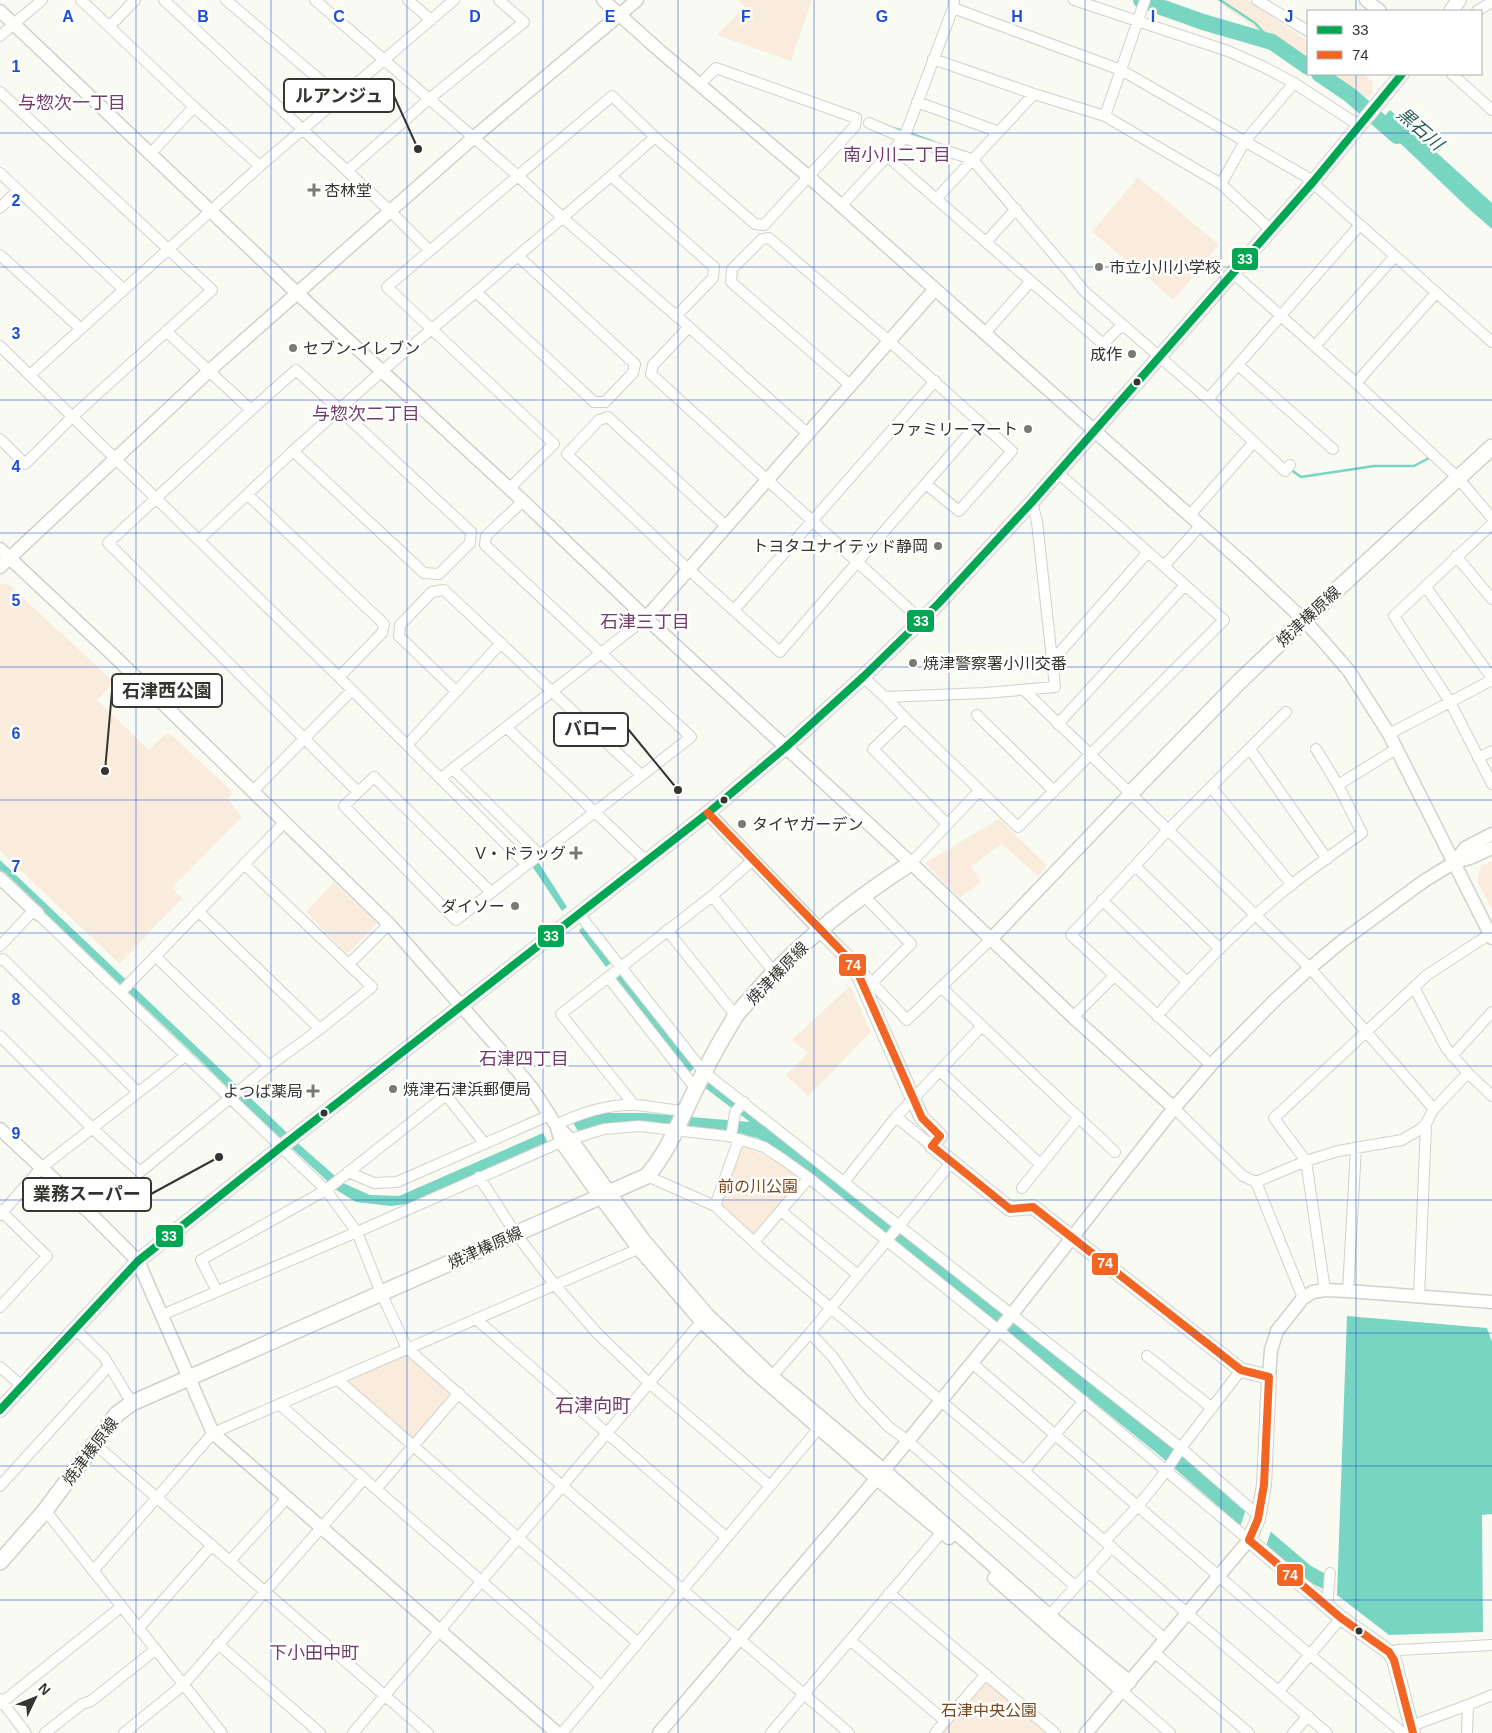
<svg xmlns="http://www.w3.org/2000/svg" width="1492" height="1733" font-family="Helvetica,'Noto Sans JP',sans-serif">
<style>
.green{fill:#faecdc}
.water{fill:#78d5c2}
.pier{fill:#f9faf2}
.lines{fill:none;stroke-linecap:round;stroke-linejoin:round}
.stream{stroke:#78d5c2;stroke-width:2.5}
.river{stroke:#78d5c2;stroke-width:16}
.minor-casing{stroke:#d0d1cb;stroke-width:12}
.tertiary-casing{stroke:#d0d1cb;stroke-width:15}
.secondary-casing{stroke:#d0d1cb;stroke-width:16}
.primary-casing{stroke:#d0d1cb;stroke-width:18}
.minor{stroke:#fefefd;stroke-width:10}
.tertiary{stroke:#fefefd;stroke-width:12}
.secondary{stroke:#fefefd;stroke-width:14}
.primary{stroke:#fefefd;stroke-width:15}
.bus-1-casing{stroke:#fff;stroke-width:11}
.bus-2-casing{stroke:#fff;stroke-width:11}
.bus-1{stroke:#00a651;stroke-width:8}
.bus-2{stroke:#f26522;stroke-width:8}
.grid{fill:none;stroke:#1d4ed8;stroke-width:1;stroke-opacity:0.55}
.poi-dot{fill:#797a74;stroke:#fff;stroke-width:2}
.bus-dot{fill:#343530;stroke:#fff;stroke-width:2}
.labels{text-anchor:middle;stroke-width:5;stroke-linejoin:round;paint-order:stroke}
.poi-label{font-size:16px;fill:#343530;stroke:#fff;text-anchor:start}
.street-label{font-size:16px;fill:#343530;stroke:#fff}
.park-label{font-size:16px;fill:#7a491b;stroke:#fff}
.neighbourhood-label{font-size:18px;fill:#733d6c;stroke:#fff}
.water-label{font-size:18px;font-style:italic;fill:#265b51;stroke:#fff}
.quarter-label{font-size:19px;fill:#733d6c;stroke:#fff}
.grid-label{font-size:16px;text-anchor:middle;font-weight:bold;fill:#1d4ed8;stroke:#fff;stroke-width:5;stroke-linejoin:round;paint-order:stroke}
.leader{fill:none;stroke:#343530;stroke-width:2}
.callout-dot{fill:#343530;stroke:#fff;stroke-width:2}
.callout{fill:#fff;stroke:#343530;stroke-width:2}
.callout-label{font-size:18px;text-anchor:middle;font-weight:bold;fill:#343530}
.line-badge{stroke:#fff;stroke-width:2}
.badge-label{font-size:14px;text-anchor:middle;font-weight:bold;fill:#fff}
</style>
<rect width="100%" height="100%" fill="#f9faf2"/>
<path class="green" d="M738,0h74l-21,61 -74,-26 28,-28z
M1216,0h31l61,41v25z
M1323,74h40l10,8 -1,12 -7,3z
M1138,177l81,68 -45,55 -82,-68z
M0,584h8l106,98 -17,18 52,50 19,-18 65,60 -5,7 14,18 -70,71 10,10 -62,66 -120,-113z
M999,819l48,47 -9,10 -36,-32 -31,22 10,16 -21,16 -35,-35z
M1492,861v45l-1,1 -14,-25 4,-16z
M334,882l43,41 -30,31 -41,-42z
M850,986l21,46 -63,64 -22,-21 22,-22 -16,-13z
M744,1147l25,10 32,23 -45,54h-4l-33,-29 21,-56z
M406,1355l46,40 -38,45 -70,-59z
M985,1682l5,1 59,50h-108z"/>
<path class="water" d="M1390,110l102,93v26l-24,-21 -89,-85z
M0,860l301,286 42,37 27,12 29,1 144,-63 4,8 -2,3 -60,28 -78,32 -16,2 -35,-4 -18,-11 -96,-89 -41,-41 -201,-191z
M539,863l28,44 -5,4 -30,-45z
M583,927l28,36 -5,4 -27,-36z
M620,975l74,93 -5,5 -73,-94z
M709,1083l172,132 111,91 177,139 142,121 13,7 -1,16 -23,-12 -141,-122 -278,-225 -107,-83 -16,-9 -42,-9 -67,-7 -39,1 -32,8 -5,-8 2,-3 30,-7h39l106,9 -46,-35z
M1347,1316l140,12 5,14v172l-10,1 1,117 -94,3 -52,-40z"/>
<path class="pier" d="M1246,1509l25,22 -6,18 -25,-22z"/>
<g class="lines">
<path class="stream" d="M1220,0l35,23 17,19
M889,127l11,3
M912,134l22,8
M1290,469l11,8 73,-11h40l15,-8"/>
<path class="river" d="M1141,0l62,22 69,20 36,25
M1319,74l31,21 47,41"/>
<g class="minor-casing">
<path id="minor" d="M81,0l113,107 66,59 194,-166
M164,0l226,211 40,40
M226,0l114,97
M315,0l203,176 44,41 127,110 119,107
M408,0l23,20
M1074,0l154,51 36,16 30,16 66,43
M1257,0l51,31
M953,8l168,62 184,106 187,166
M1477,11l15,-9
M110,26l25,-26
M0,36l42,-36
M933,59l101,35 71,22 116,68 50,46
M1452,74l40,36
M0,92l212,198 -140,127 -47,47 -25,-25
M917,102l82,30
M1105,116l40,-116
M869,123l35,15 68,21 96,112 16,20 124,108 77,72 5,-6
M151,153l43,-46
M887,156l216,188 19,-19
M347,171l82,-72 95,-77 -25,-22
M0,173l124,117
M611,176l103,91 -1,11 -37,38
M1221,184l24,-43 49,-58
M936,199l98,-105
M841,206l63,-68 49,-130 1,-8
M0,208l18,-18
M986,242l30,-33
M0,255l81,74
M1233,273l123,110 102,95 34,40
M476,292l118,110h11l28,-29 2,-9 -117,-108
M689,327l-36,38 -2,9 270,246
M166,331l85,79
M985,333l45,-51
M0,346l339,331 188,188
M1315,346l80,-90
M1238,365l95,84
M30,375l230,-209
M1356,383l80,-90
M850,385l-119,-103 1,-13 30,-30 7,-1 120,103 123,110 -53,60 -33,-27
M1208,399l152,-174
M293,451l131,122 15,1 31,-31 1,-11 -131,-122 -44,-40 -45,40 -143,133 250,249
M509,489l45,-45 -167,-157 225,-191 43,41 100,87 9,1 91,-99 1,-8 -140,-50 -17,17
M248,495l136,129 -2,9 -43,44
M1190,515l64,-73
M1492,524l-98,92 56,86 42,82
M726,526l-118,-109 -9,3 -32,34 121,115 92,83c66,-78 133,-153 199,-230
M199,540l94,-89 89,-80 94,-79 135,-116 44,-39
M1456,556l36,43
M1164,566l37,-41
M1425,586l67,92
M734,610l201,-229
M1053,660l95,-108 -90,-79
M863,677l22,20 100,-4 70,-6 -18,-165 -5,-20
M1024,690l286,278 124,141
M456,691l-57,-55 1,-11 32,-33 12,-2 197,185
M885,697l20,21 113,109 206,-207 -76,-68
M977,715l77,76
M905,718l-32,31 74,75
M1058,724l127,-139
M506,727l140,134
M1389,734l103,-54
M407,745l94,-102
M1250,749l77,110
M1478,758l14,-7
M453,769l87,86
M441,778l205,-160
M1338,785l58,-36
M1211,787l81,98
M253,791l99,-101
M911,863l68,-72
M1135,866l85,83
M491,892l-117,-115 -30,29 112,114 235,-183 -206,-192 1,-9 37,-35
M712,896l62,76
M864,896l47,48 -39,39
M1102,900l85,82
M198,911l122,118
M38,914l288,276 31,42 24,61 26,55 154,137 288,248
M579,914l125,158 477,376 78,68
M667,930l69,86
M0,946l34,-36
M155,956l114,110
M0,960l3,-1 135,133
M349,964l40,-40
M859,969l48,51 84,-81
M608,977l88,112
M941,987l174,165
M1414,987l32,61 22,25 24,23
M120,993l165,-171
M1157,1016c41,-47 85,-92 134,-131 23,-18 47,-35 71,-52l-24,-48 -22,-36
M1073,1017l41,-41
M0,1036l93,93 47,43 129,-106 51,-37 52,-42 -128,-123
M1452,1056l40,-44
M1211,1065l-140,-130 97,-105 118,-118
M940,1071l100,93
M634,1105l-73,-91 151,-118 41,-36
M1174,1108l69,68 13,6
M896,1117l36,29
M556,1125c24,-12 51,-21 79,-20 16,1 33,5 50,6
M731,1137l4,-25 9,-10
M348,1172l26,11 23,-1 153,-67
M647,1176l68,30 54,50 255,215 164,143 139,119
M479,1177l37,57 39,51 42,48 51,49 122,104
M844,1182l52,-65 85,-90
M1022,1188l57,-71
M715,1206l24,-67
M0,1210l47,46 -47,51
M781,1211l77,64
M0,1215l41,-47 144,-112
M754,1242l55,-64
M1325,1290l-19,-129 -32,-43 153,-143 63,-41
M217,1291l-16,-31 125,-70 120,-95 39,49
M1348,1291l8,-143
M1419,1297l7,-173
M1303,1298l-47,-116 50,-21 32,-10 64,-11 17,-10 7,-6 7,-14 35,-37
M162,1315l195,-83 204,-90 43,-13 35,-3 88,10 12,3 25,8 14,9 31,22 189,152 251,210
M476,1319l250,218
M74,1328l30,29 28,46
M810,1333l23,24 28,41 28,29 19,14 167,145
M1147,1356l65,52
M972,1363l338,292 93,78
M0,1367l22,19
M337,1379l301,264
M767,1382l43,-49 142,-171
M279,1404l322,282
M96,1445l332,288
M1024,1471l60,-70
M0,1486l109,-120
M376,1489l83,-96
M45,1510l177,223
M1105,1541l33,-35 29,-36 14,-22 60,-78
M230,1561l57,-63
M93,1571l120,-138 425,-184
M1089,1572l77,68
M889,1593l166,140
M1327,1606l3,-33
M1045,1620l67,-73
M138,1629l74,-84
M850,1640l95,81
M218,1644l102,89
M1389,1652l10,-2 93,-5
M1155,1653l94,80
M1122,1691l48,42
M1279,1691l62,-73
M0,1699l26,34
M0,1704l121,-97
M1411,1726l57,-21
M45,1733l37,-29 9,-3 64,-51
M124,1733l59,-48 181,-206
M353,1733l353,-417
M562,1733l257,-305
M771,1733l171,-201
M935,1733l51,-59
M1293,1733l15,-17
M1467,1733l1,-28 24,-10"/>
</g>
<g class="tertiary-casing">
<path id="tertiary" d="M603,0l58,52 148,125 126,112 -289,329
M1366,0l14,11
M0,11l297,282 226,208 123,117 265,245 162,154 101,91
M935,289l308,274 61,57 19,21 26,30 40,63 103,204
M0,549l114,107 275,268 112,127 31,37 24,37 18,18 70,97 63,74 65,62 112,94 165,145 81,67
M0,567l209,-196 264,-233 164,-138
M708,813l112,117
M1455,862l10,-14 27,-14
M0,878l38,36
M991,939l140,-146
M557,1127l4,15 39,55 37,50 64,74 50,48 126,110 72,59
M0,1129l89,83 49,49 75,172 344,300
M1269,1377l2,-27 6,-19 26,-33 10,-6 12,-2 23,1 144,11
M994,1578l128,113
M659,1733l225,-263 128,-156 162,-206 37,-43 64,-65 35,-32 31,-26 83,-61 31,-19 15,-4 22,-10
M1086,1733l163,-193"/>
</g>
<g class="secondary-casing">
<path id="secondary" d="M1451,11l8,-11
M820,930l29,29 11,19 53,121 9,19 18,18 -8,10 78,63 23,-2 208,163 28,7 -5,108 -6,34 -9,21 92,78 48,34 5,8 19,73
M0,1410l138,-149 143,-114 427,-334 78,-66 77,-70 75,-73 94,-102 281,-320 89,-108"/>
</g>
<g class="primary-casing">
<path id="primary" d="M1131,793l107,-110 66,-63 188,-173
M0,1562l44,-50 73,-98 15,-11 515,-227c19,-22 27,-43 40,-69 14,-30 30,-61 48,-90 6,-9 15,-17 22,-26 44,-50 98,-92 154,-128"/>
</g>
<use href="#minor" class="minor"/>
<use href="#tertiary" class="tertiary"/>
<use href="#secondary" class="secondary"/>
<use href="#primary" class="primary"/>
<g class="bus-1-casing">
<path id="bus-1" d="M0,1410l138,-149 143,-114 427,-334 78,-66 77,-70 75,-73 94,-102 281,-320 89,-108"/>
</g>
<g class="bus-2-casing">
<path id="bus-2" d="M708,813l141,146 11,19 62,140 18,18 -8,10 78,63 23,-2 208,163 28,7 -5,108 -6,34 -9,21 92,78 48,34 5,8 19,73"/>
</g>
<use href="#bus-1" class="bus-1"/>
<use href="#bus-2" class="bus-2"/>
</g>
<path class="grid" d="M136,0v1733M271,0v1733M407,0v1733M543,0v1733M678,0v1733M814,0v1733M949,0v1733M1085,0v1733M1221,0v1733M1356,0v11M1356,74v1659M0,133h1492M0,267h1492M0,400h1492M0,533h1492M0,667h1492M0,800h1492M0,933h1492M0,1066h1492M0,1200h1492M0,1333h1492M0,1466h1492M0,1600h1492"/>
<g class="poi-dot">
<path d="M311.5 182.5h5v5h5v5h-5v5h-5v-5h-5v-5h5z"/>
<circle cx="1099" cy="267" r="5"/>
<circle cx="293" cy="348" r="5"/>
<circle cx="1132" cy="354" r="5"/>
<circle cx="1028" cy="429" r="5"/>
<circle cx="938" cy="546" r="5"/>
<circle cx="913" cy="663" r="5"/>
<circle cx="742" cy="824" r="5"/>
<path d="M573.5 845.5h5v5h5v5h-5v5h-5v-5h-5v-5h5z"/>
<circle cx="515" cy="906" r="5"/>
<circle cx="393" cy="1089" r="5"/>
<path d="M310.5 1083.5h5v5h5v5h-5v5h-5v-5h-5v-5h5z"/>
</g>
<g class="bus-dot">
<circle cx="1137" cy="382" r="4.5"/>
<circle cx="724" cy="800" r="4.5"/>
<circle cx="324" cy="1113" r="4.5"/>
<circle cx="1359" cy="1631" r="4.5"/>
</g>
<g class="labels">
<g class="poi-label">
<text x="324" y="196">杏林堂</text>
<text x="1109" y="273">市立小川小学校</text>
<text x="303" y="354">セブン-イレブン</text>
<text x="1122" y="360" text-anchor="end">成作</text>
<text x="1018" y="435" text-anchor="end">ファミリーマート</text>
<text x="928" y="552" text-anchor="end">トヨタユナイテッド静岡</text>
<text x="923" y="669">焼津警察署小川交番</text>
<text x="752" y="830">タイヤガーデン</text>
<text x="566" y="859" text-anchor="end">V・ドラッグ</text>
<text x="505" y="912" text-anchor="end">ダイソー</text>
<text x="403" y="1095">焼津石津浜郵便局</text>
<text x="303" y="1097" text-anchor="end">よつば薬局</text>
</g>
<g class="street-label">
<text transform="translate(1308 616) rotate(-43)" y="6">焼津榛原線</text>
<text transform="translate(777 973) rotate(-46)" y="6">焼津榛原線</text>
<text transform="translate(485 1247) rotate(-24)" y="6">焼津榛原線</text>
<text transform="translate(90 1451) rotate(-53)" y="6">焼津榛原線</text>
</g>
<g class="park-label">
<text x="758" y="1192">前の川公園</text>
<text x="989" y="1716">石津中央公園</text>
</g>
<g class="neighbourhood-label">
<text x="72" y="109">与惣次一丁目</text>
<text x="897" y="161">南小川二丁目</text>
<text x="366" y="420">与惣次二丁目</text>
<text x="645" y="628">石津三丁目</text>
<text x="524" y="1065">石津四丁目</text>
<text x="314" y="1659">下小田中町</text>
</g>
<g class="water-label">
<text transform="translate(1420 129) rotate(41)" y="6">黒石川</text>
</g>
<g class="quarter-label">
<text x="593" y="1412">石津向町</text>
</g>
</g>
<g class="grid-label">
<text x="68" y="22">A</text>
<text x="203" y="22">B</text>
<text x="339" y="22">C</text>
<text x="475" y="22">D</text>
<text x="610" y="22">E</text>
<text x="746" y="22">F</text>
<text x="882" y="22">G</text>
<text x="1017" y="22">H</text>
<text x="1153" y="22">I</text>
<text x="1289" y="22">J</text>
<text x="16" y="72">1</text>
<text x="16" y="206">2</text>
<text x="16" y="339">3</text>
<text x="16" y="472">4</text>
<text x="16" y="606">5</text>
<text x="16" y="739">6</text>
<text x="16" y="872">7</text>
<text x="16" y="1005">8</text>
<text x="16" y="1139">9</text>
</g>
<path class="leader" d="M418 149L394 96M105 771L112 691M678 790L628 729M219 1157L151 1194"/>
<g class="callout-dot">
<circle cx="418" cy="149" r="5"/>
<circle cx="105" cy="771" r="5"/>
<circle cx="678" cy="790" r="5"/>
<circle cx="219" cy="1157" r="5"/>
</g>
<g class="callout">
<rect x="284" y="79" width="110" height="33" rx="5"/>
<rect x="112" y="674" width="110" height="33" rx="5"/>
<rect x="554" y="713" width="74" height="33" rx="5"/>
<rect x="23" y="1178" width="128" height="33" rx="5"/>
</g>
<g class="callout-label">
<text x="339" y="102">ルアンジュ</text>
<text x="167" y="697">石津西公園</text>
<text x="591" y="735">バロー</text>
<text x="87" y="1200">業務スーパー</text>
</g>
<g class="line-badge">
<rect x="1231" y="247" width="28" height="24" rx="5" fill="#00a651"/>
<rect x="906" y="609" width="29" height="24" rx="5" fill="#00a651"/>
<rect x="537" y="924" width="28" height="24" rx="5" fill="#00a651"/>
<rect x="838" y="953" width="29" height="24" rx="5" fill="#f26522"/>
<rect x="155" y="1224" width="29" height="24" rx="5" fill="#00a651"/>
<rect x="1091" y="1252" width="28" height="24" rx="5" fill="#f26522"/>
<rect x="1276" y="1563" width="28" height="24" rx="5" fill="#f26522"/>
</g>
<g class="badge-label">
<text x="1245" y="264">33</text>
<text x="921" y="626">33</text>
<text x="551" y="941">33</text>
<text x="853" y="970">74</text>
<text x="169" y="1241">33</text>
<text x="1105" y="1268">74</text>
<text x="1290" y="1580">74</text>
</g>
<rect x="1307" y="10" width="175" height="65" fill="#ffffff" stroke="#aeaeac"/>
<rect x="1317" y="26" width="25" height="8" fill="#00a651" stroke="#aeaeac"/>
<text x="1352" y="35" font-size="15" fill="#343530">33</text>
<rect x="1317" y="51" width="25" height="8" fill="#f26522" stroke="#aeaeac"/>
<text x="1352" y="60" font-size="15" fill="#343530">74</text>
<g transform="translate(35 1698) rotate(47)" stroke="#ffffff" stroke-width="4" paint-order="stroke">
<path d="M0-4L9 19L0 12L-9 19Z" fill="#343530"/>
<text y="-8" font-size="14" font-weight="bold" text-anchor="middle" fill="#343530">N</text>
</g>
</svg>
